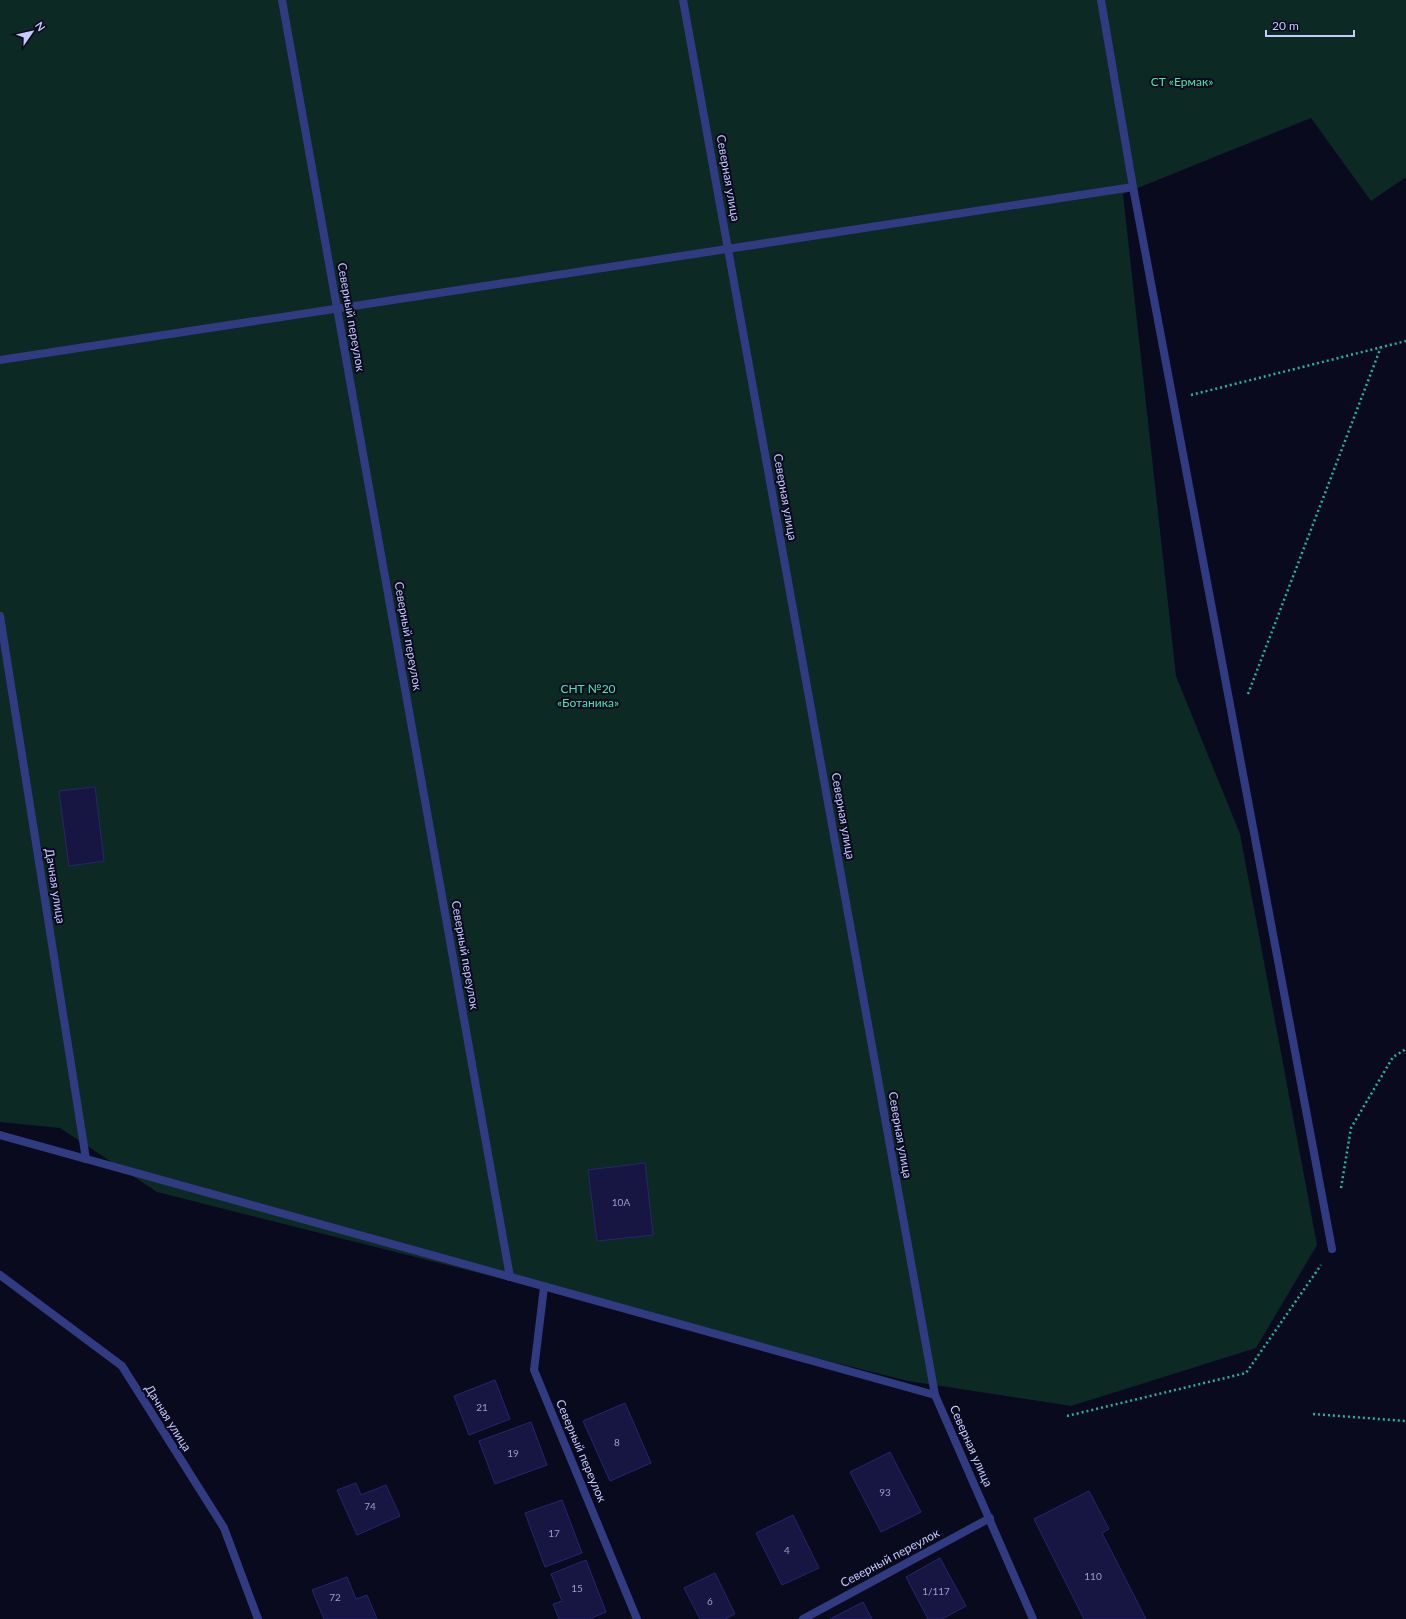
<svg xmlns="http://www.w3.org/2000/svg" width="1406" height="1619" font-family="Lato,sans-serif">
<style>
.green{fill:#0d2923}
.building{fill:#171541;stroke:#27256f}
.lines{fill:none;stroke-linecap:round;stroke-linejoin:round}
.path{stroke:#22b897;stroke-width:2.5;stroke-dasharray:2 3;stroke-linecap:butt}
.service{stroke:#313b82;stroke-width:8}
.minor{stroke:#313b82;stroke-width:8}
.labels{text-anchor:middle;stroke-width:4;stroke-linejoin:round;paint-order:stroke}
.number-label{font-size:10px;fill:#9c9dd0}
.park-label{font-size:12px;fill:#4ae9a8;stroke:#0a0a1e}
.street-label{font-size:12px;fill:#c8caff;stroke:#0a0a1e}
</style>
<rect width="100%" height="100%" fill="#0a0a1e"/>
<path class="green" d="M0,0h1406v177l-35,24 -60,-83 -188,76 53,482 64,158 77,411 -61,103 -185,58 -163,-25 -751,-189 -97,-64 -60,-6z"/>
<path class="building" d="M95,787l9,74 -35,5 -10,-75z
M645,1163l8,72 -56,6 -9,-71z
M495,1380l15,39 -41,16 -15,-39z
M625,1403l26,60 -41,18 -27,-60z
M531,1422l16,43 -52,19 -16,-43z
M890,1452l31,60 -40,20 -31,-60z
M356,1483l5,12 25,-10 14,31 -43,19 -20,-45z
M1089,1491l20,38 -7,4 44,86h-62l-50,-100z
M562,1500l20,53 -37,14 -20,-54z
M793,1515l26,53 -37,17 -26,-52z
M940,1558l26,48 -24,13h-14l-22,-42z
M586,1560l20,52 -17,7h-30l-6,-15 9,-3 -11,-27z
M715,1573l20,41 -10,5h-25l-16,-31z
M347,1577l9,22 11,-4 10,24h-53l-12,-29z
M863,1602l9,17h-42z"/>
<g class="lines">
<path class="path" d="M1191,395l215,-54
M1248,694l133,-347
M1341,1188l10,-60 42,-71 13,-8
M1313,1414l93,7
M1067,1416l179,-43 75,-108"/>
<path class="service" d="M282,0l228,1277
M683,0l252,1395
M1101,0l32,187 199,1062
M0,360l1133,-173
M0,616l86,543"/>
<path class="minor" d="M0,1135l935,260 98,224
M0,1275l122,91 102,162 34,91
M544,1287l-10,83 103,249
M803,1619l187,-101"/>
</g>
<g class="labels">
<g class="number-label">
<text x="621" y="1206">10А</text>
<text x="482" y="1411">21</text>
<text x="617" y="1446">8</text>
<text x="513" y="1457">19</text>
<text x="885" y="1496">93</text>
<text x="370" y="1510">74</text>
<text x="554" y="1537">17</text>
<text x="787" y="1554">4</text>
<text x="1093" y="1580">110</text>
<text x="577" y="1592">15</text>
<text x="936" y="1595">1/117</text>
<text x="335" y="1601">72</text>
<text x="710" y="1605">6</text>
</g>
<g class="park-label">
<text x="1182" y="86">СТ «Ермак»</text>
<text x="588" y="693">СНТ №20<tspan x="588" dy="14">«Ботаника»</tspan></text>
</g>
<g class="street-label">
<text transform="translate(728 178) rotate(80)" y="4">Северная улица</text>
<text transform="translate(351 317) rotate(80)" y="4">Северный переулок</text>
<text transform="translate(785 497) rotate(80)" y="4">Северная улица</text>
<text transform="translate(408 636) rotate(80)" y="4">Северный переулок</text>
<text transform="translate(843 816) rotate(80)" y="4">Северная улица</text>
<text transform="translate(55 886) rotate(81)" y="4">Дачная улица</text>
<text transform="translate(465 955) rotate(80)" y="4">Северный переулок</text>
<text transform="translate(900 1135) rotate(80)" y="4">Северная улица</text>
<text transform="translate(168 1418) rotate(58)" y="4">Дачная улица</text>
<text transform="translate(971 1446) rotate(66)" y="4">Северная улица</text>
<text transform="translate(581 1451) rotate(67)" y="4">Северный переулок</text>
<text transform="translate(890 1558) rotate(-28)" y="4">Северный переулок</text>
</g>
</g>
<g transform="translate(32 32) rotate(56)" stroke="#0a0a1e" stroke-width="3" paint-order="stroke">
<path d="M0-3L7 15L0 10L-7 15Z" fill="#c8caff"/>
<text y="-6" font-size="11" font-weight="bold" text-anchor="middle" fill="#c8caff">N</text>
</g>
<path d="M1266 30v6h88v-6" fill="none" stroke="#c8caff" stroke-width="2"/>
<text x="1272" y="30" font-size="12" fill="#c8caff" stroke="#0a0a1e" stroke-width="3" paint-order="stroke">20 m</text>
</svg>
